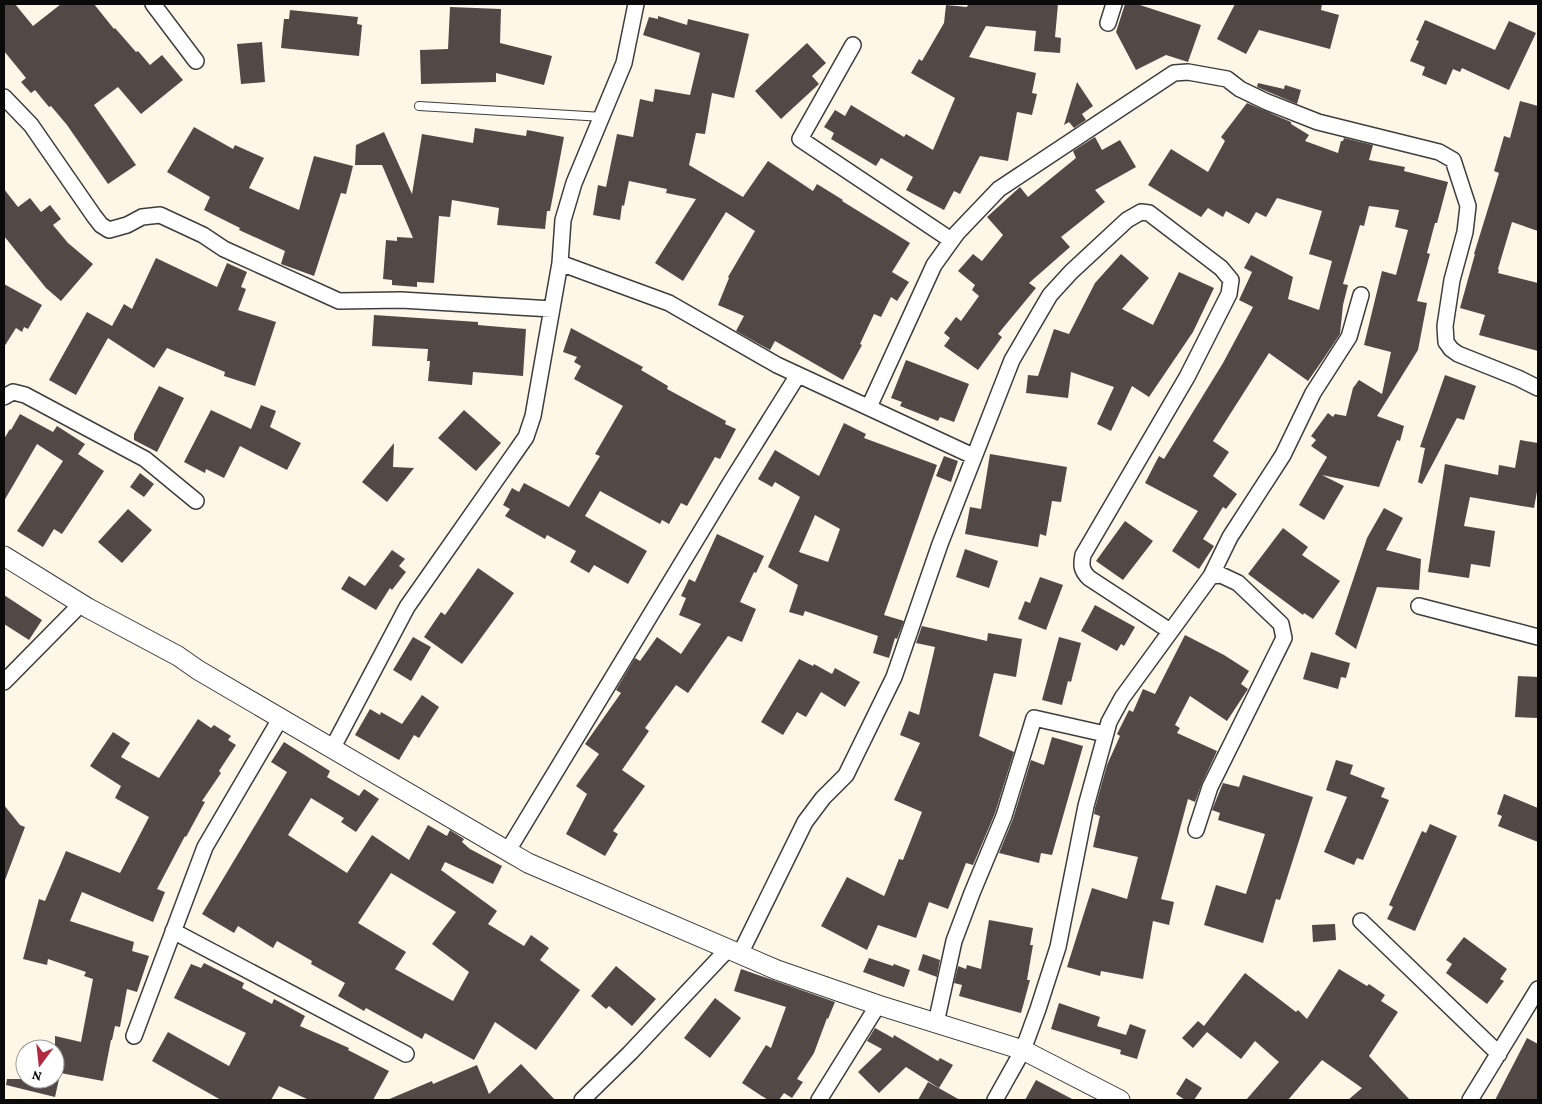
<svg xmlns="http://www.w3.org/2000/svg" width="1542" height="1104" font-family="'Crimson Pro',serif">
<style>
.building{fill:#524947;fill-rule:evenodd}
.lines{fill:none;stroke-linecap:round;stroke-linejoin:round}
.service-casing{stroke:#3d3d3d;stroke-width:10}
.minor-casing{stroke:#3d3d3d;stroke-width:18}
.tertiary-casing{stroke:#3d3d3d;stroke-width:21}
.service{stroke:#fff;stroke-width:8}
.minor{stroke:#fff;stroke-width:15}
.tertiary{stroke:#fff;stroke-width:19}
</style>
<rect width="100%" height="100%" fill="#fef6e7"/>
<path class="building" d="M4,4h11l18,22 28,-22h33l20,25 1,-1 21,24 2,-1 12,14 12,-10 21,25 -42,34 -23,-27 -24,18 42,60 -28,19 -41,-59 -16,-19 -2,1 -14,-17 -4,3 -10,-11 5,-4 -22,-27z
M968,4h90l-3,33 6,1 -1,15 -26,-2 2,-20 -50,-5 -17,31 67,16 -4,20 5,1 -5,21 -15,-3 -9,49 -28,-5 -20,38 -6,-3 -10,19 -38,-20 7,-13 -32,-19 -5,8 -45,-27 3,-6 -10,-6 11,-17 10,6 6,-11 53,32 2,-3 27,16 22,-52 -44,-25 8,-14 3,2 22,-38 2,-18 21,2z
M1125,4h12l64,21 -13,37 -22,-7 -30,15 -20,-38z
M1235,4h87l-1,6 18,5 -9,34 -71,-19 -13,24 -29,-15z
M450,7l51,2 -1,34 52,13 -8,29 -48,-12v9l-75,2 -1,-34 28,-1z
M290,10l68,7 -1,7 5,1 -3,31 -78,-8 3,-29h5z
M658,16l29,9 1,-6 61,15 -15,64 -22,-5 -7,41 -9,-1 -7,32 54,32 25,-36 45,30 4,-7 26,16 -1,1 68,42 -18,29 17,10 -12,19 -6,-4 -10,20 -7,-3 -14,30 2,1 -19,35 -68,-39 -5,9 -34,-19 8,-15 -26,-11 11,-27 -1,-1 27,-46 -29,-19 -43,69 -28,-18 41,-64 -30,-6 1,-4 -38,-8 -5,25 -2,-1 -2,15 -27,-5 5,-30 8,2 11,-53 16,3 7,-38 13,3 2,-13 35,6 10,-42 -57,-18 6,-18 9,2z
M1425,20l70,30 14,-29 27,12 -27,57 -47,-22 -2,4 -7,-3 -7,16 -24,-10 3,-8 -15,-6 9,-20 -3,-1z
M262,42l3,40 -24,2 -4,-40z
M807,43l19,20 -14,13 7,8 -38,35 -26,-28z
M1077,82l16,24 -11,8 4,6 -12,8 -5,-6 -5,3z
M1258,83l26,6 1,-4 16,5 -4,14 -40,-17z
M1520,101l18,5v125l-26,-9 -14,47 1,1 -1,3 40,10v68l-59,-16 6,-20 -25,-7 15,-54h-1l25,-81 -5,-2 10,-35 6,2z
M1247,103l44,19v2l18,11 -4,6 33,12 3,-12h2l1,-3 29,7 -4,15 36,7 -1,4 44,11 -11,41h-2l-8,30 3,1 -13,47 10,2 -9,47 -41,66 27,10 -4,15 -3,-1 -18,47 -57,-12 22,11 -20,34 -25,-15 28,-48 -16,-11 5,-6 -5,-4 17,-23 5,4 2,-3 11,2 7,-28 6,-8 23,14 9,-42 -27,-7 18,-74 14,4 12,-45 -13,-3 4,-17 -30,-4 -5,20 -4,-1 -17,59 5,1 -5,20 -3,29 -16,24 -16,23 -39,-28 -56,88 16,11 -16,24 24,18 -11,15 -3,-2 -20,32 11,7 -15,23 -27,-18 26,-40 -53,-28 14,-27 5,3 59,-96 30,-56 -14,-7 13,-28 -8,-4 7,-13 42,22 -5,22 31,11 13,-49 -23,-7 13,-43 -45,-13 -11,19 -10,-5 -7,12 -23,-13 -3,6 -15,-9 -7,9 -53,-32 23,-36 37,23 17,-31 -4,-4z
M194,127l39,22 2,-4 29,13 -15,30 50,22 15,-54 39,10 -7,28 -5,-1 -27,83 -33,-12 4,-13 -46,-21 1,-2 -36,-18 6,-13 -43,-25z
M475,128l51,8 1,-6 37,7 -14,74h-3l-2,18 -48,-4 2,-17 -47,-8 -2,17 -11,-1 -5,67 -17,-1v5l-25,-2v-5l-9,-1 3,-39 11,1v-4l16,1 -31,-73h-27l1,-20 28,-13 28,62 10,-60 51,9z
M1095,137l7,13 18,-10 16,27 -41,23 10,12 -44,35 9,10 -41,36 7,5 -38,46 4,3 -24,33 -34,-24 6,-8 -6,-5 12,-16 5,4 18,-25 -7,-6 3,-5 -17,-14 15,-17 9,7 21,-26 -16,-18 33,-30 8,10 48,-39 -3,-7z
M4,189l14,18 12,-9 11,14 9,-7 11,14 -8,6 15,18 25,21 -32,37 -15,-13 -42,-52z
M1121,254l28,24 -27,31 31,16 26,-53 35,16 -21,44 -44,65 -17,-11 -21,45 -14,-7 17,-37 -43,-15 -3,26 -42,-5 2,-18 10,1 16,-47 15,5 26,-51z
M156,258l61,29 10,-24 20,9 -6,15 5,2 -8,21 38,12 -21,64 -31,-10 1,-4 -58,-24 -13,20 -46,-30 -32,57 -27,-15 38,-68 25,14 12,-22 8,5z
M4,284l38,21 -14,24 -4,-2 -2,5 -6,-4 -12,19z
M374,315l104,7v3l48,4 -3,47 -50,-4 -1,13 -44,-4 2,-20h-3l1,-12 -56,-3z
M571,328l72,39 -2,3 27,16 -1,3 59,32 -1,3 11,5 -16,30 -5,-2 -28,49 -6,-3 -12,21 -7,-4 -2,4 -60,-33 -15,25 62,35 -19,33 -34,-19 -5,8 -19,-11 6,-11 -29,-16 -2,4 -40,-23 5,-7 -7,-4 9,-17 7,4 5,-9 45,24 31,-51 -5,-2 28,-48 -49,-27 7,-13 -7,-4 3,-5 -14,-5z
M906,360l63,24 -15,38 -14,-5 -2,4 -38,-15 2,-4 -11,-4z
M1445,375l31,11 -12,34 -7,-2 -35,66 -4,-2 7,-34 -5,-1z
M159,386l25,12 -27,54 -23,-12v-6z
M261,405l15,6 -6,16 31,16 -14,27 -47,-24 -16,32 -18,-9 -1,4 -21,-11 27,-52 40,19z
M464,410l37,33 -25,28 -38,-33z
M20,414l33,18 4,-6 28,18 -7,10 26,17 -42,63 -8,-5 -11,18 -26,-16 46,-70 -26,-17 -33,57v-62l6,-10 1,1z
M844,423l22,11 -2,4 73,27 -53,150 20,6 -7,18 -2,-1 -6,20 -16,-5 5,-17 -73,-25 -2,5 -14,-4 9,-27 -30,-18 32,-70 -25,-15 -3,5 -14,-8 17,-29 44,26zM815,515l25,14 -12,33 -29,-10z
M1520,440l18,3v43l-4,22 -64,-11 -6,29 31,5 -5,36 -19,-3 -2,14 -41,-6 17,-108 53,11 1,-10 16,3z
M394,443l-1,24 21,1 -27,34 -25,-20z
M990,454l77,13 -6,35 -9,-1 -6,35 -6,-2 -2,13 -73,-13 5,-27 11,2z
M944,456l14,5 -7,21 -15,-6z
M140,473l14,11 -10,13 -14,-10z
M1384,508l19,10 -17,32 35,9 -2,31 -42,-3 -21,62 -21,-15 32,-96z
M128,509l24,21 -30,33 -24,-21z
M1125,521l28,20 -30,39 -27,-19z
M1283,528l25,19 -6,8 38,26 -27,38 -9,-6 -1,2 -55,-41z
M717,534l47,22 -8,17 -2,-1 -14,30 16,7 -14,33 -14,-6 -40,57 -12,-8 -31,43 4,3 -27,39 23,16 -32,45 5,3 -13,22 -39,-22 21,-40 -11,-8 23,-32 -14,-10 36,-51 -5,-3 19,-32 5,3 17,-24 24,17 20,-30 -22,-9 7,-17 -5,-2 8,-17 6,3z
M965,549l33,12 -9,27 -33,-11z
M392,550l13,9 -6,7 7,6 -14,18 -2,-2 -14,22 -35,-21 8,-13 16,10z
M478,568l36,25 -52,71 -38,-27 17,-25 4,3z
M1040,577l23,8 -17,45 -28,-11 7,-18 5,2z
M4,595l38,25 -13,20 -25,-16z
M1095,605l40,22 -11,19 -3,-2 -4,7 -36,-20z
M922,626l65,15 1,-8 34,6 -6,38 -22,-4 -15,63 35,16 -19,61 -22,52 -7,-2 -18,46 -19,-7 -13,36 -38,-13 -11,25 -46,-24 26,-49 37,19 1,-2 14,-35 4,1 19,-48 -28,-12 26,-57 -20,-8 9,-24 10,4 16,-68 -19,-4z
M1185,635l39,20 25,16 -8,13 7,5 -21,32 -37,-25 -15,29 5,3 -3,5 40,18 -15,32 -7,19 -7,-3 -27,100 13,3 -5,23 -16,-4 -10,58 -42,-8 -1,5 -33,-9 25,-79 35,11 11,-42 -45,-10 7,-31 -6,-2 1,-6 12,-43 13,-29 -3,-2 12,-24 4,2 10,-23 12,5z
M413,637l18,10 -20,34 -18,-11z
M1059,637l22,6 -10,39 -3,-1 -6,24 -20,-5z
M1311,652l39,11 -4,15 -5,-1 -3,12 -35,-10z
M799,659l14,7 1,-2 18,10 3,-6 25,14 -15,25 -24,-15 -15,25 -9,-5 -14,23 -22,-13z
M1518,676l20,1v41l-23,-1z
M422,695l17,12 -20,31 -5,-3 -15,25 -44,-25 15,-26 10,6 1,-3 21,12z
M198,719l13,9 3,-3 17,11 -3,4 8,5 -17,26 2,2 -19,28 3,1 -19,35 -1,-1 -28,53 8,3 -12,30 -71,-30 -12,29 64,21 -2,9 17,5 -12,36 -10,-3 -7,38 -5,-1 -3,14h-1l-8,41 -48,-9v-36l26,6 12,-63 -9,-3 2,-4 -38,-13 -1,6 -24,-6 16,-60 6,2 21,-50 54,22 29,-56 -34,-19 6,-12 -31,-20 23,-34 17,11 -9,14 38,21z
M1052,737l31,9 -31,109 -11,-2 -2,10 -40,-10 14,-34 18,-59 13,5z
M284,742l46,29 -3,6 32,19 5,-7 15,10 -23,33 -15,-10 3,-4 -33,-20 -23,37 59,38 25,-38 37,25 19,-35 19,11 3,-6 14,9 -2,3 8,7 32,17 -9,18 -48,-22 -4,8 56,41 -9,13 36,22 7,-11 18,13 -9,12 40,30 -44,60 -41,-28 -21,38 -49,-27 -3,6 -56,-31 -2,3 -26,-15 7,-13 -34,-19 1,-3 -35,-20 -4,7 -35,-22 -4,7 -32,-19 85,-142 -16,-10zM391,873l65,39 -24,32 37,28 -16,29 -58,-32 11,-17 -48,-29z
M1336,760l17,5 -3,9 35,14 -4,9 8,3 -26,60 -6,-2 -3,7 -30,-13 23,-55 -21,-7z
M1243,775l70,22 -33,103 -4,-1 -13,44 -59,-18 12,-40 30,9 19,-60 -47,-14 2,-7 -8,-3 11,-27 16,4z
M1504,794l34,14v34l-40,-16 4,-10 -5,-2z
M4,805l16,20 5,2 -20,53z
M1430,824l27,12 -42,95 -28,-12 6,-12 -4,-2 33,-74 4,2z
M989,920l44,8 -3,17h3l-6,35h3l-9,33 -62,-17 3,-11 -8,-2 4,-17 8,3 1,-4 14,4z
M1335,924l1,16 -23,2 -1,-17z
M1464,937l43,32 -7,10 4,2 -17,23 -41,-31 6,-9 -6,-4z
M923,954l17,6 -3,17 -19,-7z
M869,958l24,8 1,-2 16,6 -6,17 -41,-15z
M204,963l40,20 -2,5 30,16 2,-5 31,17 -5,10 49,22 -1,2 41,21 -16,29h-64l-30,-14 -8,14h-50l-69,-39 16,-29 61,34 17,-33 -72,-35 17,-34 10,4z
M616,966l40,33 -24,27 -23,-20 -3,3 -15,-13z
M741,969l94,33 -7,17 -1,-1 -13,35 -17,26 6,3 -11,16 -8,-5 -5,7h-11l-26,-17 24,-38 5,3 15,-41 -52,-16z
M1339,969l28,17 2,-2 16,11 -4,6 17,11 -29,44 41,44h-62l14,-12 -40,-28 -34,40h-42l33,-38 -24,-21 -14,18 -34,-27 -14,16 -11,-10 16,-17 6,5 41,-53 51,39 2,-2 9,9z
M715,998l26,20 -31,40 -26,-20z
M1059,1003l41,14 -3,9 29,9 4,-11 16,6 -9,29 -17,-5 1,-4 -70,-21z
M875,1028l18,10 1,-3 44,26 2,-3 13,7 -14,23 -33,-21 -27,26 -21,-21 24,-23 -15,-8z
M1527,1038l11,6v56h-43z
M521,1064l34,36h-168l45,-19 1,3 44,-19 12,29z
M1186,1078l16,10 -8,12h-9l-9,-6z
M7,1079h52l-4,18 -49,-12z
M1036,1080l38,20h-49z
M928,1082l32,18h-42z"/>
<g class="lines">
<g class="service-casing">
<path id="service" d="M419,106l184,11"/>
</g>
<g class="minor-casing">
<path id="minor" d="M153,4l43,57
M1108,23l6,-19
M853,45l-53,94 151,101
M4,97l27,28 63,91 7,9 8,5 18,-5 15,-8 18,-2 43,20 21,14 115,52 62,-1 151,9
M560,263l109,40 108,62 196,91
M4,397l9,-5 12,3 120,64 51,42
M869,407l65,-142 23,-32 42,-44 175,-116 14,-1 39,7 13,10 27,13 51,20 121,30 14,8 15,46 -3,26 -13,48 -7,46 1,16 5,7 7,5 60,24 20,10
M1419,606l119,31
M4,682l77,-78
M332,749l75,-142 119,-170 7,-21 27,-153 3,-43 11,-37 50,-120 12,-59
M1196,830l14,-43 74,-149 -3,-14 -43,-41 -17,-8 -10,1
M507,852l224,-370 67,-107
M1361,921l138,133
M173,931l233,123
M740,954l65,-132 18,-24 23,-23 48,-98 46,-133 72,-184 38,-65 21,-23 56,-52 14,-8 8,1 72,55 10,12 -2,14 -42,83 -104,178c-2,10 -2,15 6,23l81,53
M936,1023l18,-82 18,-48 32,-77 30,-98 71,16
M134,1036l71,-189 75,-128
M582,1100l48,-47 98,-104
M819,1100l59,-95
M995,1100l28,-50 15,-41 20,-62 28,-141 23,-84 13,-24 89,-122 19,-39 53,-82 30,-62 36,-56 12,-42
M1470,1100l68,-111"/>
</g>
<g class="tertiary-casing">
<path id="tertiary" d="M4,556l84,52 90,48 20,14 330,193 249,107 101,35 145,45 97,50"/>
</g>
<use href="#service" class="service"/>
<use href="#minor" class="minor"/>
<use href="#tertiary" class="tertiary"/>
</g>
<rect width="1542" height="1104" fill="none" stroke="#0a0a0a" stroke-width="10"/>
<g transform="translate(40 1064) rotate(195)"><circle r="24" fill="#ffffff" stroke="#9d9d9d"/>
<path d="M0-4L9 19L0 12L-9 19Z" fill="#b32942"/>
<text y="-8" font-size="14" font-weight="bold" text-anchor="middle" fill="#0a0a0a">N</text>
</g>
</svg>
